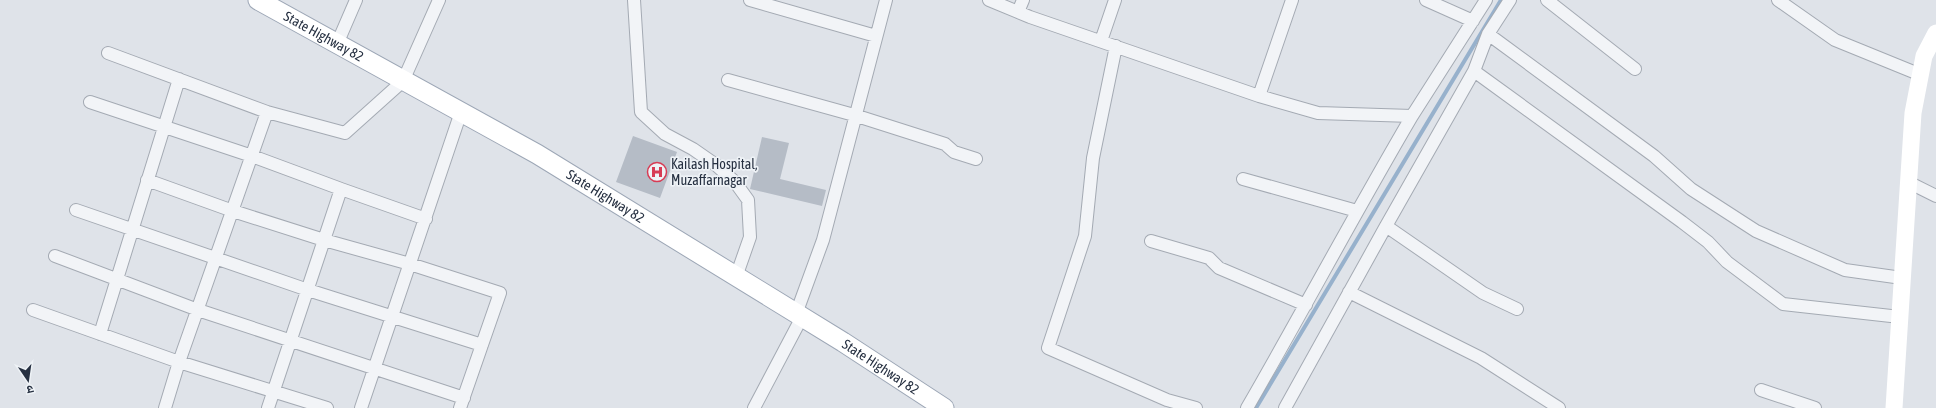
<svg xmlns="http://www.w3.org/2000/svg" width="1936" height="408" font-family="'Asap Condensed','Noto Sans Devanagari',sans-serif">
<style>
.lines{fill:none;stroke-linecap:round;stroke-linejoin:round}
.stream{stroke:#97b1cc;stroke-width:4}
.building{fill:#b5bcc6}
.minor-casing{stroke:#a4aab3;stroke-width:14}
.primary-casing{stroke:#9da7b6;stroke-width:21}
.minor{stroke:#f2f4f7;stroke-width:12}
.secondary{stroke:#fff;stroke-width:17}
.primary{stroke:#fff;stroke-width:19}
.labels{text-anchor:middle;stroke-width:3.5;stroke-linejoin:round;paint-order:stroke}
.street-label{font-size:14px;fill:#263041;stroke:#eef2f6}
.poi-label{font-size:14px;fill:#263041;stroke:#eef2f6;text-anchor:start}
</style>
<rect width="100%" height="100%" fill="#dfe3e9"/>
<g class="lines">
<path class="stream" d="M1256,408l245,-408"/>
</g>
<path class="building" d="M633,136l44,16 -17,46 -44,-16z
M762,137l27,6 -9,36 46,11 -4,16 -72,-17z"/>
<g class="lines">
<g class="minor-casing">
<path id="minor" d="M634,0l7,112 24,22 28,15 23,16 19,17 13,18 2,37 -14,40
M750,0l126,36
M989,0l41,17 229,79 59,17 94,3c-57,97 -109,195 -165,292
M1426,0l47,21
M1510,0l-22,34 -14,37 -88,155 97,67 34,16
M1547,0l88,69
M1778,0l57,40 86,35
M1018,12l5,-12
M1488,34l166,122 37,33 65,42 89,39 57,8
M1101,41l14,-41
M337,44l19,-44
M1116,46l-23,112 -8,78 -37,112 119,52 29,8
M108,53l159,59 78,21 58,-52 36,-81
M1474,71l208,151 26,20 19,20 56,42 117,13
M728,80l126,35 91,29 9,8 22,7
M1259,96l33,-96
M90,102l162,54 89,33 -73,219
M1412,116l74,-116
M1243,179l114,32
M147,180l86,31 91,29 86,24 90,29 -40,115
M1908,182l28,14
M341,189l85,30
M76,210l232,80 174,55
M1151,241l58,17 10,10 87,37
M55,256l143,54 266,88
M1349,292l132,66 78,50
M33,310l146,52 148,46
M796,314l27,-74 63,-240
M100,334l79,-255
M1761,390l54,18
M165,408l14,-46 88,-250
M361,408l100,-296
M754,408l48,-91
M1285,408l101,-182"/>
</g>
<g class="primary-casing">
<g id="primary">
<path id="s1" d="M258,0l279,154 306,188 101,66"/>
</g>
</g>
<use href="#minor" class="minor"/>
<path class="secondary" d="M1894,408l19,-295 11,-57 12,-23"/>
<use href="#primary" class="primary"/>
</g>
<defs>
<g id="hospital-ring" transform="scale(1)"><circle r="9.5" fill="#eef2f6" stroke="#d73b54" stroke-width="1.5"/><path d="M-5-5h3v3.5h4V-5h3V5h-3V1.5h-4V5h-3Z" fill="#d73b54"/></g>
</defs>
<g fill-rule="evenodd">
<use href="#hospital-ring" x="657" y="172"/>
</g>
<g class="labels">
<g class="street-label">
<text dy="5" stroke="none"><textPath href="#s1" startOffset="75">State Highway 82</textPath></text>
<text dy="5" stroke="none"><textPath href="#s1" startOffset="399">State Highway 82</textPath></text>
<text dy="5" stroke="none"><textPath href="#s1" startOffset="723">State Highway 82</textPath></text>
</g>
<g class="poi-label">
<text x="671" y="169">Kailash Hospital,<tspan x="671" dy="16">Muzaffarnagar</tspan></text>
</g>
</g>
<g transform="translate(28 380) rotate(167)" stroke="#eef2f6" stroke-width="3" paint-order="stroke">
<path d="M0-3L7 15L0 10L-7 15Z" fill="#263041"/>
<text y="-6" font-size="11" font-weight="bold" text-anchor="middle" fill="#263041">उ</text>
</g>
</svg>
